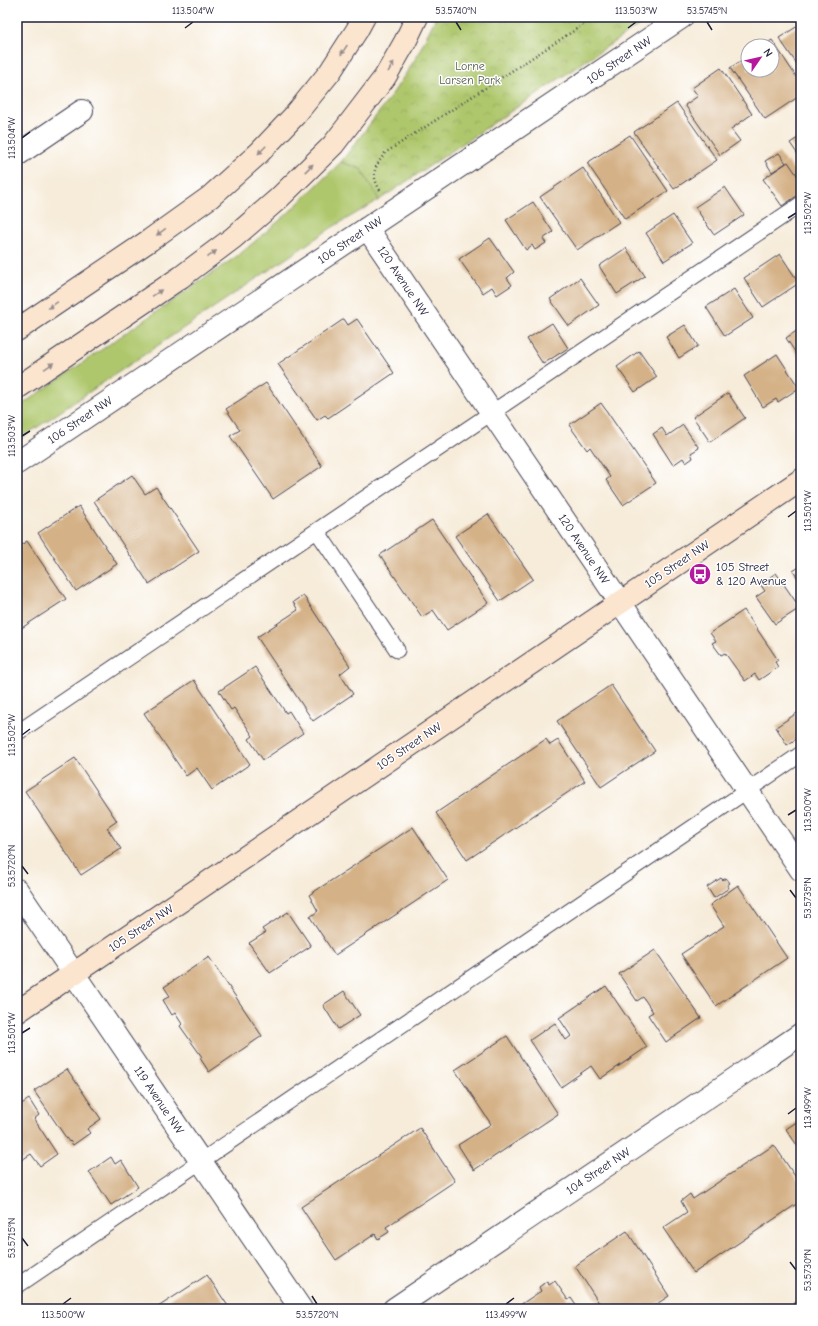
<svg xmlns="http://www.w3.org/2000/svg" width="818" height="1326" font-family="'Comic Neue',sans-serif">
<style>
.grass{fill:#afc76c;stroke:#687454}
.park{fill:url(#park-crowns);stroke:#687454}
.building{fill:#d4b186}
.lines{fill:none;stroke-linecap:round;stroke-linejoin:round}
.lane-casing{stroke:#424053;stroke-width:17}
.street-casing{stroke:#424053;stroke-width:24}
.secondary-casing{stroke:#424053;stroke-width:24}
.path{stroke:#424053;stroke-width:2.5;stroke-dasharray:1 3;stroke-linecap:butt}
.lane{stroke:#fff;stroke-width:15}
.street{stroke:#fff;stroke-width:22}
.secondary{stroke:#fbe5cf;stroke-width:22}
.oneway{fill:#998d8c}
.ticks{fill:none;stroke:#22223b;stroke-width:1.5}
.labels{text-anchor:middle;stroke-width:3;stroke-linejoin:round;paint-order:stroke}
.street-label{font-size:12px;fill:#22223b;stroke:#fff}
.park-label{font-size:12px;fill:#535c4c;stroke:#fff}
.poi-label{font-size:12px;fill:#22223b;stroke:#fff;text-anchor:start}
.neatline{fill:none;stroke:#22223b;stroke-width:1.5}
.ticks-label{font-size:10px;text-anchor:middle;fill:#22223b}
</style>
<defs>
<pattern id="park-crowns" width="20" height="18" patternUnits="userSpaceOnUse"><rect width="20" height="18" fill="#afc76c"/><path d="M2 6a3 3 0 1 1 6 0M12 15a3 3 0 1 1 6 0" fill="none" stroke="#96ab5e"/></pattern>
</defs>
<rect width="100%" height="100%" fill="#fff"/>
<filter id="ink" filterUnits="userSpaceOnUse"><feTurbulence type="fractalNoise" baseFrequency=".025" numOctaves="2"/><feDisplacementMap in="SourceGraphic" scale="8" xChannelSelector="R" yChannelSelector="G"/><feConvolveMatrix kernelMatrix="1 2 1 2 8 2 1 2 1" color-interpolation-filters="sRGB"/></filter>
<filter id="wash" filterUnits="userSpaceOnUse"><feTurbulence type="fractalNoise" baseFrequency=".012" numOctaves="4" result="noise"/><feDisplacementMap in="SourceGraphic" scale="16" xChannelSelector="R" yChannelSelector="G"/><feGaussianBlur stdDeviation="0.9" result="paint"/><feColorMatrix in="noise" values="0 0 0 0 0 0 0 0 0 0 0 0 0 0 0 0 0 1.4 0 .05"/><feComposite in="paint" operator="in"/></filter>
<g filter="url(#wash)">
<rect width="100%" height="100%" fill="#f7ecda"/>
<path class="grass" d="M341,162l20,7 18,31 -48,28 -314,213v-33l223,-154 46,-39z"/>
<path class="park" d="M436,17h215l-272,183 -18,-31 -20,-7 48,-63 27,-41z"/>
<g id="blocks">
<path class="building" d="M801,24v46l-22,-32z
M772,40l29,44v11l-36,24 -35,-51 18,-12v14h24v-24h-9z
M721,68l31,46 -21,15 9,12 -20,14 -35,-50 13,-9 -6,-8z
M677,103l40,57 -43,29 -40,-57z
M630,135l38,56 -43,28 -38,-56z
M801,136v23l-11,-16z
M779,153l7,10 -14,9 -7,-11z
M788,162l13,19v12l-19,13 -19,-27z
M583,168l36,54 -42,28 -37,-53z
M725,187l19,28 -30,20 -19,-28z
M533,202l20,30 -10,7 3,4 -11,7 -3,-5 -6,5 -20,-30z
M673,215l19,28 -28,18 -18,-28z
M490,238l24,34 -7,6 5,7 -15,10 -5,-8 -9,6 -24,-34z
M626,248l19,28 -28,18 -18,-28z
M780,254l19,29 -36,24 -19,-29z
M580,278l19,27 -30,21 -19,-27z
M734,289l19,29 -28,18 -19,-29z
M344,319l4,6 9,-6 37,54 -66,45 -3,-3 -8,5 -39,-56z
M552,323l16,25 -25,16 -16,-25z
M685,325l13,21 -19,12 -13,-21z
M801,328v33l-15,-23z
M639,351l18,26 -22,15 -18,-25z
M777,354l22,34 -21,14 -2,-3 -13,8 -19,-31z
M266,383l56,83 -49,33 -43,-63 10,-6 -14,-21z
M728,393l17,25 -35,24 -17,-25z
M601,403l55,80 -33,22 -17,-25 4,-3 -20,-30 -3,3 -18,-25z
M683,425l16,23 -8,5 2,5 -7,5 -3,-5 -10,7 -20,-31 9,-6 5,8z
M132,475l13,19 11,-7 43,64 -50,33 -55,-83z
M79,506l38,58 -41,27 -38,-58z
M488,514l45,65 -33,22 -45,-65z
M432,520l56,83 -41,27 -14,-20 -11,7 -42,-62z
M27,541l39,58 -49,32v-83z
M801,566v17l-8,-12z
M776,573l24,35 -25,16 -19,-27 9,-6 -5,-7z
M303,595l47,71 -10,8 13,20 -40,27 -56,-84 41,-27 -5,-8z
M744,610l34,50 -3,2 3,5 -19,13 -4,-6 -10,7 -20,-28 -4,2 -9,-12 4,-2 -6,-8z
M255,667l31,46 3,-2 14,22 -40,27 -14,-21 4,-3 -19,-28 -3,2 -12,-19z
M194,680l56,84 -38,26 -15,-22 -11,8 -42,-63z
M611,685l44,66 -54,36 -44,-66z
M800,711l1,1v24l-14,9 -11,-18z
M546,739l4,6 8,-5 27,41 -118,79 -31,-47z
M75,758l42,63 -10,7 14,21 -40,26 -56,-84z
M413,827l35,53 -113,75 -25,-38 8,-6 -9,-16z
M721,878l2,2 3,-2 4,5 -3,2 2,3 -15,10 -7,-11z
M738,885l49,73 -71,48 -35,-52 43,-28 -14,-21z
M288,912l23,34 -41,27 -21,-30 16,-10 -3,-4z
M655,950l46,68 -35,24 -18,-27 5,-3 -10,-15 -6,4 -18,-27z
M209,957l53,79 -53,36 -9,-14 2,-1 -22,-31 2,-2 -7,-11 -3,2 -9,-15 7,-4 -6,-9z
M606,986l41,61 -47,32 -9,-13 -30,21 -31,-47 25,-17 11,17 5,-4 -12,-18z
M344,991l16,24 -22,14 -15,-24z
M507,1036l51,78 -84,56 -16,-25 33,-21 -36,-54z
M67,1069l34,50 -14,10 3,4 -17,12 -3,-4 -1,1 -35,-51z
M29,1099l10,16 -5,4 23,35 -17,12 -9,-12 -14,9v-63l3,5z
M801,1119v32l-15,-22z
M420,1128l35,53 -69,46 3,5 -11,7 -3,-5 -39,26 -35,-53z
M774,1145l27,40v16l-107,72 -31,-45 24,-16 -6,-11 9,-7 3,5z
M111,1157l4,7 6,-4 17,27 -27,18 -22,-33z
M627,1231l42,65 -20,13h-46l-28,-43z
M207,1275l23,34h-75z
M547,1281l2,4 6,-4 13,19 3,-2 6,9 -3,2h-60l27,-18 -2,-4z"/>
</g>
</g>
<g filter="url(#ink)">
<use href="#blocks" fill-opacity="0" stroke="#424053" stroke-width="1"/>
<g class="lines">
<g class="lane-casing">
<path id="lane" d="M317,531l80,119
M17,733l784,-529
M17,1286l784,-532
M800,1309l1,-1"/>
</g>
<g class="street-casing">
<path id="street" d="M17,155l65,-44
M367,228l434,642
M17,463l665,-446
M17,890l284,419
M394,1309l407,-275"/>
</g>
<g class="secondary-casing">
<path id="secondary" d="M17,330l133,-90 60,-43 49,-44 36,-38 35,-43 27,-42 7,-13
M17,388l164,-111 52,-39 45,-39 55,-54 23,-30 29,-38 20,-35 12,-25
M17,1012l784,-532"/>
</g>
<path class="path" d="M380,190c-10,-17 -5,-23 5,-37l210,-136"/>
<use href="#lane" class="lane"/>
<use href="#street" class="street"/>
<use href="#secondary" class="secondary"/>
</g>
<defs><path id="oneway-solid" d="M-6-.8H1V-3.2L6.5 0L1 3.2V.8H-6Z"/></defs>
<g class="oneway">
<use href="#oneway-solid" transform="translate(344 50) rotate(123)"/>
<use href="#oneway-solid" transform="translate(391 67) rotate(-60)"/>
<use href="#oneway-solid" transform="translate(262 150) rotate(135)"/>
<use href="#oneway-solid" transform="translate(309 168) rotate(-44)"/>
<use href="#oneway-solid" transform="translate(161 232) rotate(144)"/>
<use href="#oneway-solid" transform="translate(212 254) rotate(-37)"/>
<use href="#oneway-solid" transform="translate(157 293) rotate(-34)"/>
<use href="#oneway-solid" transform="translate(53 305) rotate(146)"/>
<use href="#oneway-solid" transform="translate(49 366) rotate(-34)"/>
</g>
</g>
<path class="ticks" d="M456,22l5,8M707,22l5,8M185,28l8,-6M628,28l8,-6M22,138l8,-6M788,218l8,-5M22,436l8,-5M788,517l8,-6M22,735l8,-6M788,815l8,-5M22,866l6,8M790,890l6,8M22,1033l8,-5M788,1114l8,-6M22,1238l6,8M790,1262l6,8M312,1296l5,8M63,1304l8,-6M506,1304l8,-6"/>
<defs>
<g id="bus-disc" transform="scale(1.15)"><circle r="9.5" fill="#b5179e" stroke="#fff"/><path d="M-5-6H5V4H4V6H2V4H-2V6H-4V4H-5ZM-3.5-4V0h7V-4ZM-3.5 1.2v1.5H-2V1.2ZM2 1.2v1.5H3.5V1.2Z" fill="#fff"/></g>
</defs>
<g fill-rule="evenodd">
<use href="#bus-disc" x="700" y="574"/>
</g>
<g class="labels">
<g class="street-label">
<text transform="translate(619 60) rotate(-34)" y="4">106 Street NW</text>
<text transform="translate(350 240) rotate(-34)" y="4">106 Street NW</text>
<text transform="translate(403 281) rotate(56)" y="4">120 Avenue NW</text>
<text transform="translate(80 420) rotate(-34)" y="4">106 Street NW</text>
<text transform="translate(584 549) rotate(56)" y="4">120 Avenue NW</text>
<text transform="translate(677 564) rotate(-34)" y="4">105 Street NW</text>
<text transform="translate(409 746) rotate(-34)" y="4">105 Street NW</text>
<text transform="translate(141 928) rotate(-34)" y="4">105 Street NW</text>
<text transform="translate(159 1100) rotate(56)" y="4">119 Avenue NW</text>
<text transform="translate(598 1171) rotate(-34)" y="4">104 Street NW</text>
</g>
<g class="park-label">
<text x="470" y="70">Lorne<tspan x="470" dy="14">Larsen Park</tspan></text>
</g>
<g class="poi-label">
<text x="716" y="571">105 Street<tspan x="716" dy="14">&amp; 120 Avenue</tspan></text>
</g>
</g>
<rect width="818" height="1326" fill="none" stroke="#fff" stroke-width="44"/>
<g transform="translate(760 58) rotate(56)"><circle r="19" fill="#ffffff" stroke="#a7a7b1"/>
<path d="M0-3L7 15L0 10L-7 15Z" fill="#b5179e"/>
<text y="-6" font-size="11" font-weight="bold" text-anchor="middle" fill="#22223b">N</text>
</g>
<rect x="22" y="22" width="774" height="1282" class="neatline"/>
<g class="ticks-label">
<text x="193" y="14">113.504°W</text>
<text x="456" y="14">53.5740°N</text>
<text x="636" y="14">113.503°W</text>
<text x="707" y="14">53.5745°N</text>
<text transform="translate(11 138) rotate(-90)" y="4">113.504°W</text>
<text transform="translate(807 213) rotate(-90)" y="4">113.502°W</text>
<text transform="translate(11 436) rotate(-90)" y="4">113.503°W</text>
<text transform="translate(807 511) rotate(-90)" y="4">113.501°W</text>
<text transform="translate(11 735) rotate(-90)" y="4">113.502°W</text>
<text transform="translate(807 810) rotate(-90)" y="4">113.500°W</text>
<text transform="translate(11 866) rotate(-90)" y="4">53.5720°N</text>
<text transform="translate(807 898) rotate(-90)" y="4">53.5735°N</text>
<text transform="translate(11 1033) rotate(-90)" y="4">113.501°W</text>
<text transform="translate(807 1108) rotate(-90)" y="4">113.499°W</text>
<text transform="translate(11 1238) rotate(-90)" y="4">53.5715°N</text>
<text transform="translate(807 1270) rotate(-90)" y="4">53.5730°N</text>
<text x="63" y="1318">113.500°W</text>
<text x="317" y="1318">53.5720°N</text>
<text x="506" y="1318">113.499°W</text>
</g>
</svg>
